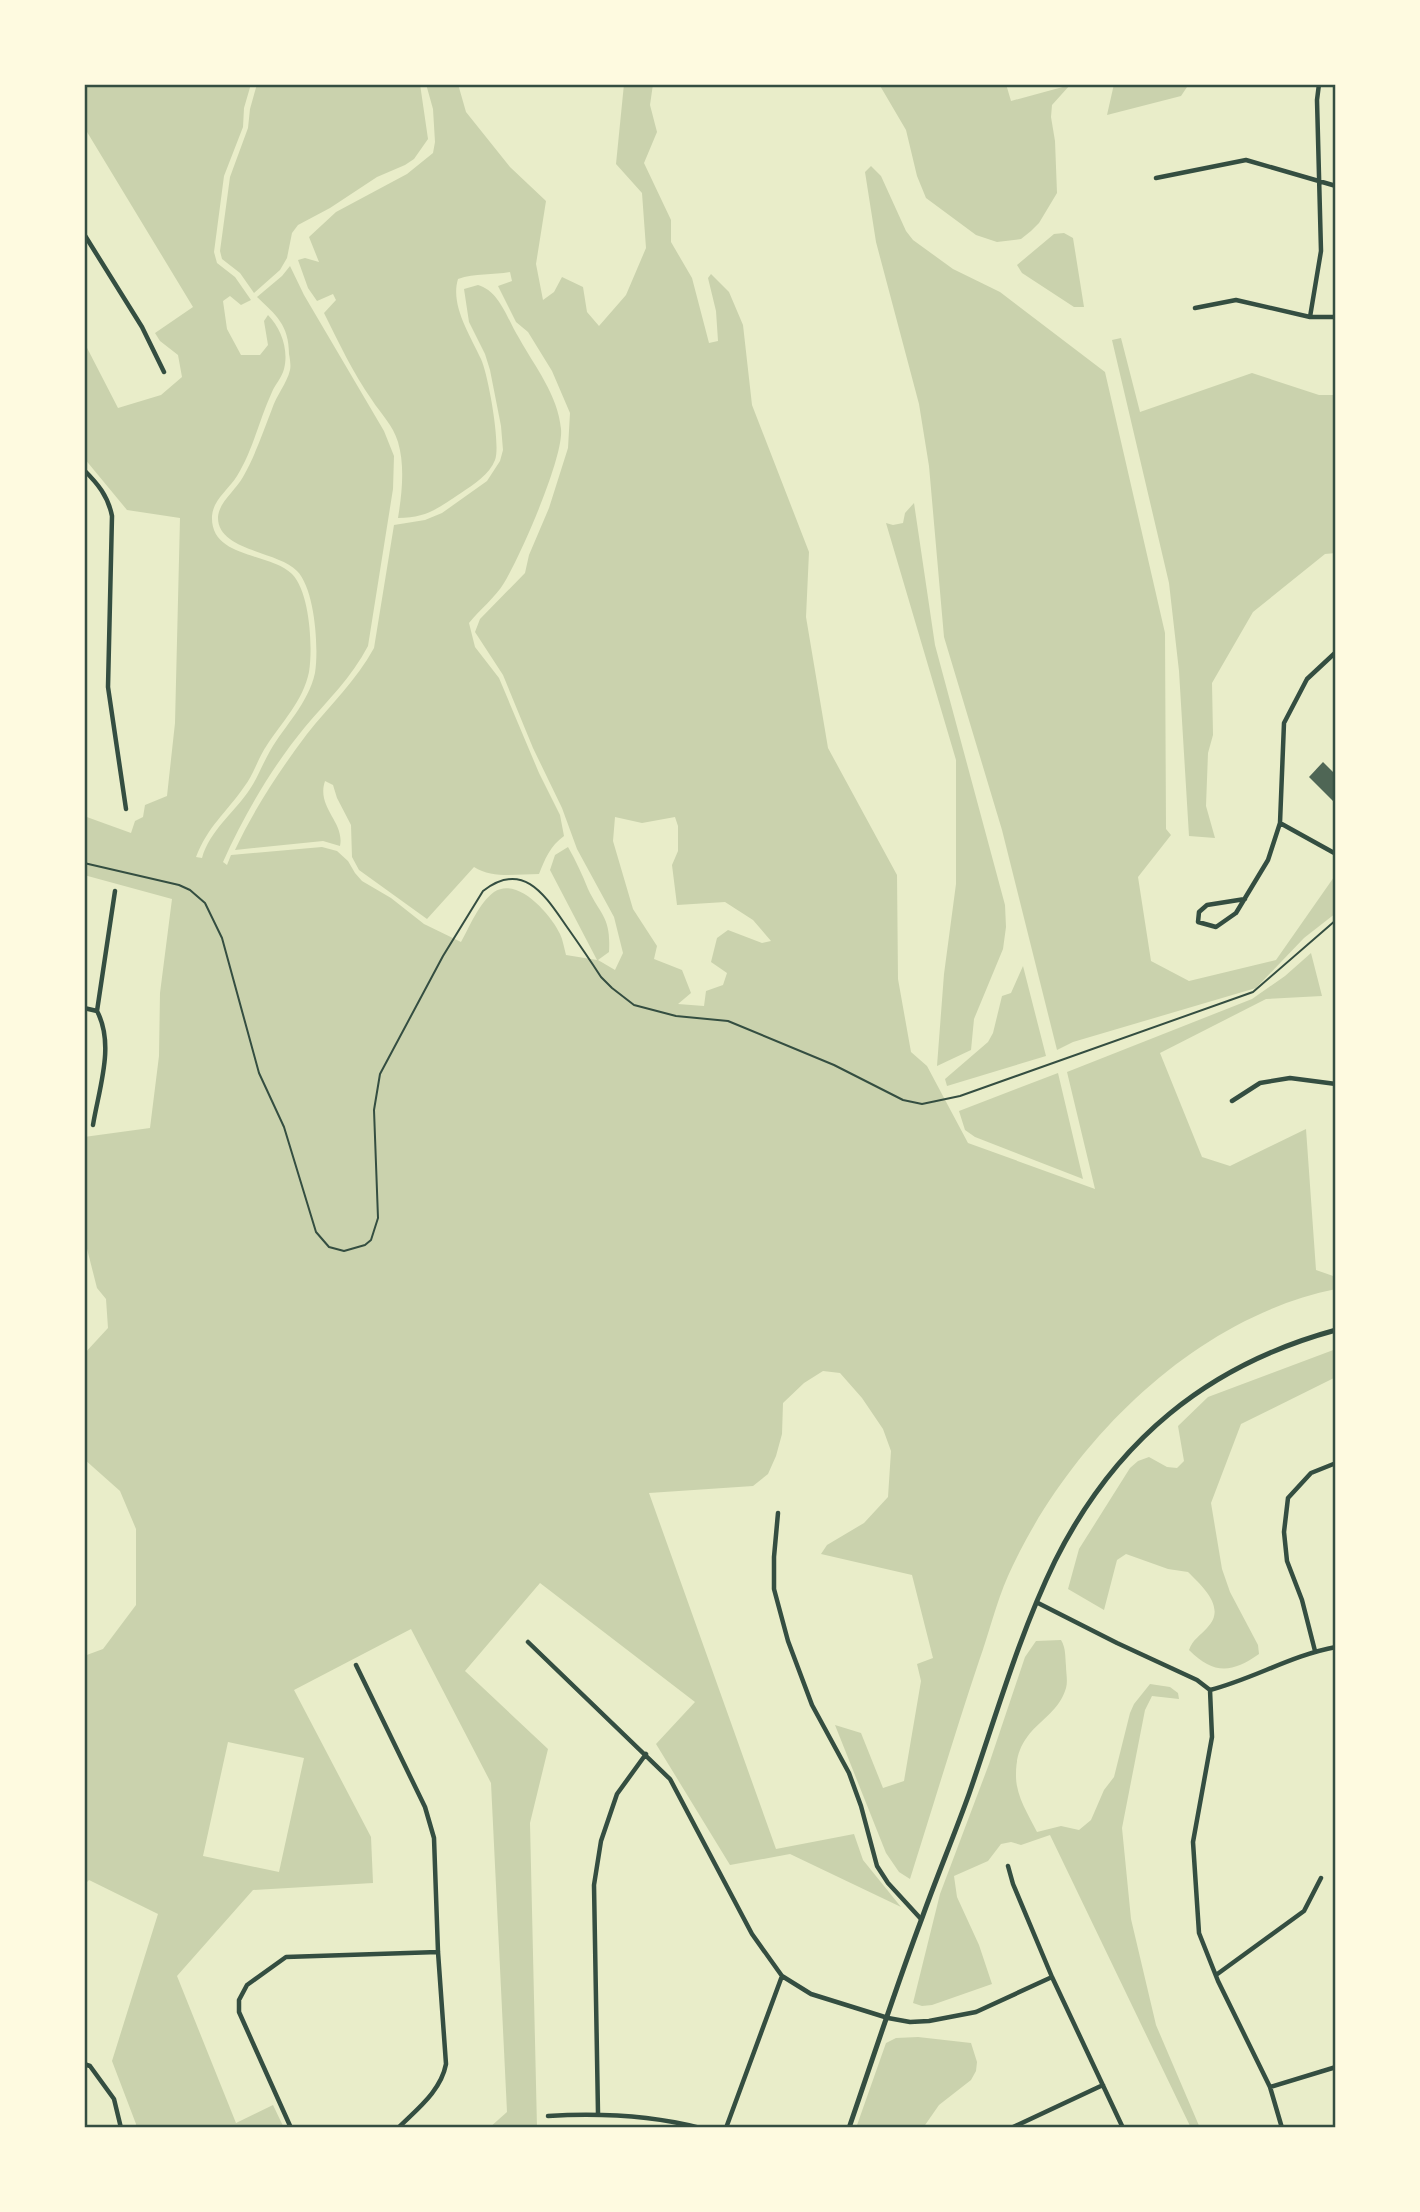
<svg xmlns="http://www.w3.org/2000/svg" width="1420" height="2212" font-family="Raleway,sans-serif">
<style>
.green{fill:#cad2ad;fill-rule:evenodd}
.building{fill:#4f6655}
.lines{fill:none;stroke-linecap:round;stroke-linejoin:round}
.path{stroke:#344e41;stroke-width:2}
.minor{stroke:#344e41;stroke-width:4.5}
.tertiary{stroke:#344e41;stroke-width:5}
.neatline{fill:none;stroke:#344e41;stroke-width:2.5}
</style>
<rect width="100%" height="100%" fill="#e9edc9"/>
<path class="green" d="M84,84h167l-7,24 -1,19 -19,49 -10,76 3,11 18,14 16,23 -10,5 -11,-9 -7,5 4,28 14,26h19l8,-10 -4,-24 4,-6c13,13 21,35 16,54 -2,8 -9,16 -12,23 -13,28 -19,58 -35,84 -8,13 -24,24 -25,40 -2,43 58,36 80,58 18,18 21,74 17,98 -6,29 -27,50 -42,73 -9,13 -13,29 -23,42 -18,26 -36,39 -48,70l6,1c8,-28 32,-45 48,-69 8,-12 13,-26 20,-38 15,-26 38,-47 45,-78 4,-25 0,-84 -18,-102 -19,-20 -80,-20 -79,-54 1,-15 18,-27 25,-40 12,-21 20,-45 29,-68 4,-13 15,-26 18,-39 1,-4 0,-11 -1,-16 0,-29 -13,-39 -32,-57l25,-21 8,-10 14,29 80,136 10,25 -1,33 -25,157c-16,31 -41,55 -63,81 -33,40 -61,88 -82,135l4,3 4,-10 91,-8 15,4 11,10 7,12 7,8 29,17 33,26 37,18c9,-16 18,-39 33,-50 24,-16 57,23 66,42 3,6 4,14 6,21l31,5 -47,-90 5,-15 13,-8c8,14 14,27 20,42 13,27 23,28 21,63l-11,8 17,10 8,-17 -9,-36 -37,-68 -15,-41 -29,-60 -30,-73 -28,-43 5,-13 45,-46 4,-18 20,-47 19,-60 2,-35 -18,-42 -24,-39 -12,-10 -18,-36 14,-5 -2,-9c-17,3 -35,1 -52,7 -8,26 12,56 23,80 7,15 20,86 14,101 -5,14 -22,25 -34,33 -23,15 -34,25 -63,25 4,-25 7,-52 0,-76 -5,-17 -17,-28 -26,-42 -19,-27 -33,-57 -48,-87l12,-13 -3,-6 -16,7 -9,-13 -10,-28 7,-2 14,4 -10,-25 27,-25 71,-38 26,-21 2,-11 -2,-33 -7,-25h32l8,28 44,55 36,34 -10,63 7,36 11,-8 8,-15 21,10 4,25 12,14 27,-31 20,-47 -4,-55 -26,-29 8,-80h29l-3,21 7,27 -13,31 27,57v22l21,36 17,65 9,-2 -2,-30 -8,-33 3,-4 18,18 14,33 9,80 57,147 -3,65 22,131 69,127 1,104 13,73 16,14 41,77 127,46 -28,-117 185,-73 33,-23 26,-23 11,43 -56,3 -106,54 42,104 28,9 76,-37 10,141 20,7v12c-144,29 -270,157 -328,287 -12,27 -19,57 -29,85 -24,72 -46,145 -69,218l-11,-7 -13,-19 -51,-128 26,8 22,55 21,-7 17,-100 -4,-17 16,-6 -21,-83 -91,-21 6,-9 37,-22 24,-26 3,-46 -8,-22 -21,-31 -22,-25 -17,-2 -19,12 -21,20 -1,31 -6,22 -8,18 -15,12 -104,7 127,356 78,-15 9,26 38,47 -111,-53 -60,11 -74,-121 39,-42 -155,-119 -75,88 83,78 -18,74 7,305h-48l18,-16 -16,-329 -80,-154 -117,61 77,147 2,46 -120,7 -76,86 59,147 37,-18 11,23h-149l1,-4 -24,-63 46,-147 -69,-34 -5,5v-229l19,-7 33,-44v-76l-16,-38 -36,-32v-105l24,-26 -2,-29 -9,-11 -13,-51v-100l66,-9 9,-72 1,-63 12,-94 -88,-24v-59l47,17 4,-12 8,-4 2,-12 22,-9 8,-73 5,-205 -53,-8 -43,-52v-116l34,66 43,-13 21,-18 -4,-22 -18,-14 -5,-8 38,-26 -109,-180zM615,817l27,6 33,-6 3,9v25l-6,14 5,40 48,-3 28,18 18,21 -9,2 -34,-13 -11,8 -6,24 16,11 -4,12 -17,6 -2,15 -26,-2 13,-11 -9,-23 -28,-11 3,-13 -24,-37 -20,-68zM228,1742l76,16 -25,114 -76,-16z
M257,84h163l8,55 -14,20 -9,6 -28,12 -47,31 -32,17 -6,8 -5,25 -7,12 -26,23 -14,-20 -18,-14 -2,-8 10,-74 18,-49 2,-19z
M879,84h127l5,17 59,-16 -18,20 -1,12 4,24 2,52 -18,30 -8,8 -10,8 -24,3 -21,-7 -50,-37 -9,-22 -11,-46z
M1114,84h75l-8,12 -74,19z
M871,166l10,10 25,55 7,9 40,29 47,23 105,80 60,261 1,196 5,6 -33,42 13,84 38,20 87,-21 58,-83 2,1v35l-32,25 -48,50 -183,54 -16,8 -55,-220 -58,-193 -15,-171 -10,-62 -43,-162 -11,-70z
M1064,233l9,5 11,69h-10l-52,-34 -5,-8 37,-31z
M478,285c22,6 30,36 41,53 16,29 39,57 42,91 3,28 -41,128 -57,154 -9,15 -24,26 -35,40l6,24 24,31 40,95 21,42 4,21c-14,10 -19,23 -25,38 -22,0 -46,5 -65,-7l-47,52 -68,-49 -7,-13 -1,-32 -14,-27 -4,-13 -8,-4c-9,27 20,41 15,65l-17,-5 -88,9c19,-41 45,-80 72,-116 23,-29 49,-53 67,-86l20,-123 31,-5 17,-7 45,-32 13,-20 3,-11 -2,-24 -11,-56 -5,-16 -16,-32 -5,-33z
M1121,338l19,74 112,-39 67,22h17v158l-11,1 -72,58 -41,71 1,52 -5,18 -2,53 9,32 -26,-2 -10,-165 -10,-88 -57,-243z
M914,503l21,142 70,260 1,22 -3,22 -29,70 -3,31 -34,16 7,-92 12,-90v-124l-70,-237 7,2 10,-2 2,-10z
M1023,966l23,90 -99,30 -2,-7 43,-37 5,-9 9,-37 9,-3z
M1058,1073l25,106 -108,-42 -10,-7 -6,-19z
M1336,1349v28l-95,47 -30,79 11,66 8,23 28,53 1,9c-27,19 -45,21 -70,-4 4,-11 11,-14 18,-22 20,-20 -4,-41 -19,-56l-20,-3 -42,-15 -9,6 -13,50 -36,-21 11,-40 51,-81 8,-7 11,-4 18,10 10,1 7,-7 -6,-35 30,-29z
M1061,1640c5,8 4,17 5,26 0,7 2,15 0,22 -10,35 -51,37 -50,88 0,20 12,38 21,56l24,-6 18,4 12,-10 13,-30 10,-13 16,-64 4,-9 16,-20 20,3 8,6 1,6 -27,-3 -7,14 -23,118 9,91 25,106 44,103h-9l-141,-293 -29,10 -10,-3 -10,2 -13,17 -34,15 3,21 22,48 13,39 -60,21 -10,1 -9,-3 27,-109 49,-130 36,-107 11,-16z
M918,2037l53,6 6,19 -1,9 -5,9 -32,25 -16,23h-67l30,-85 10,-5z"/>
<path class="building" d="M1323,762l13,13v29l-27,-27z"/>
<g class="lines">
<path class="path" d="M84,863l95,22 11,5 15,13 17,35 37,135 25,54 32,105 13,15 15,4 21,-6 6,-5 7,-22 -4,-108 6,-36 63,-118 40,-65c41,-32 63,6 84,36 12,17 23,33 34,50l11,11 22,17 42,11 52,5 106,44 69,35 19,4 38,-8 293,-104 83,-72"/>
<path class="minor" d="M1156,178l90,-18 90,26
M84,234l58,93 22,45
M1195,308l41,-8 74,17 11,-66 -4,-151 2,-16
M1310,317h26
M84,470c14,14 24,26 28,46l-4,171 18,122
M1280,823l56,31
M1245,899l-38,6 -8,7 -1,10 18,5 20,-14 32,-53 12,-37 4,-100 23,-44 29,-27
M84,1008l13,3c18,34 2,77 -4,114
M97,1011l18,-120
M1232,1101l28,-18 30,-5 46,6
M778,1513l-4,44v32l14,52 24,64 37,68 12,33 16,60 11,17 33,36
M1038,1603l79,40 80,37 13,10
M528,1642l142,137 82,155 30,42 29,18 77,24 22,4 19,-1 47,-9 76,-35
M1315,1651l-13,-51 -15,-39 -3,-29 4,-34 23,-25 25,-10
M356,1665l69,142 9,31 4,114 8,112c-5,27 -29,45 -48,64
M1210,1690l2,47 -19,105 6,91 19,48 52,106 12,41
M1210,1690c43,-11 82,-35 126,-43
M1008,1866l5,18 39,93 71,151
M1216,1975l88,-64 17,-33
M84,2064l6,2 24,33 7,29
M1270,2087l66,-20
M598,2113l-4,-228 7,-44 16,-47 29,-40
M548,2116c52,-3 102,-1 152,12
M291,2128l-52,-116v-12l8,-15 39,-28 152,-5
M726,2128l56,-152
M1011,2128l92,-43"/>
<path class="tertiary" d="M849,2128c24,-70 47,-141 73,-210 15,-42 32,-82 47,-124 27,-78 50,-159 86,-233 60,-120 152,-196 281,-231"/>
</g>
<rect width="1420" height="2212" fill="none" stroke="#fefae0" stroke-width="172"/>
<rect x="86" y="86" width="1248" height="2040" class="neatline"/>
</svg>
